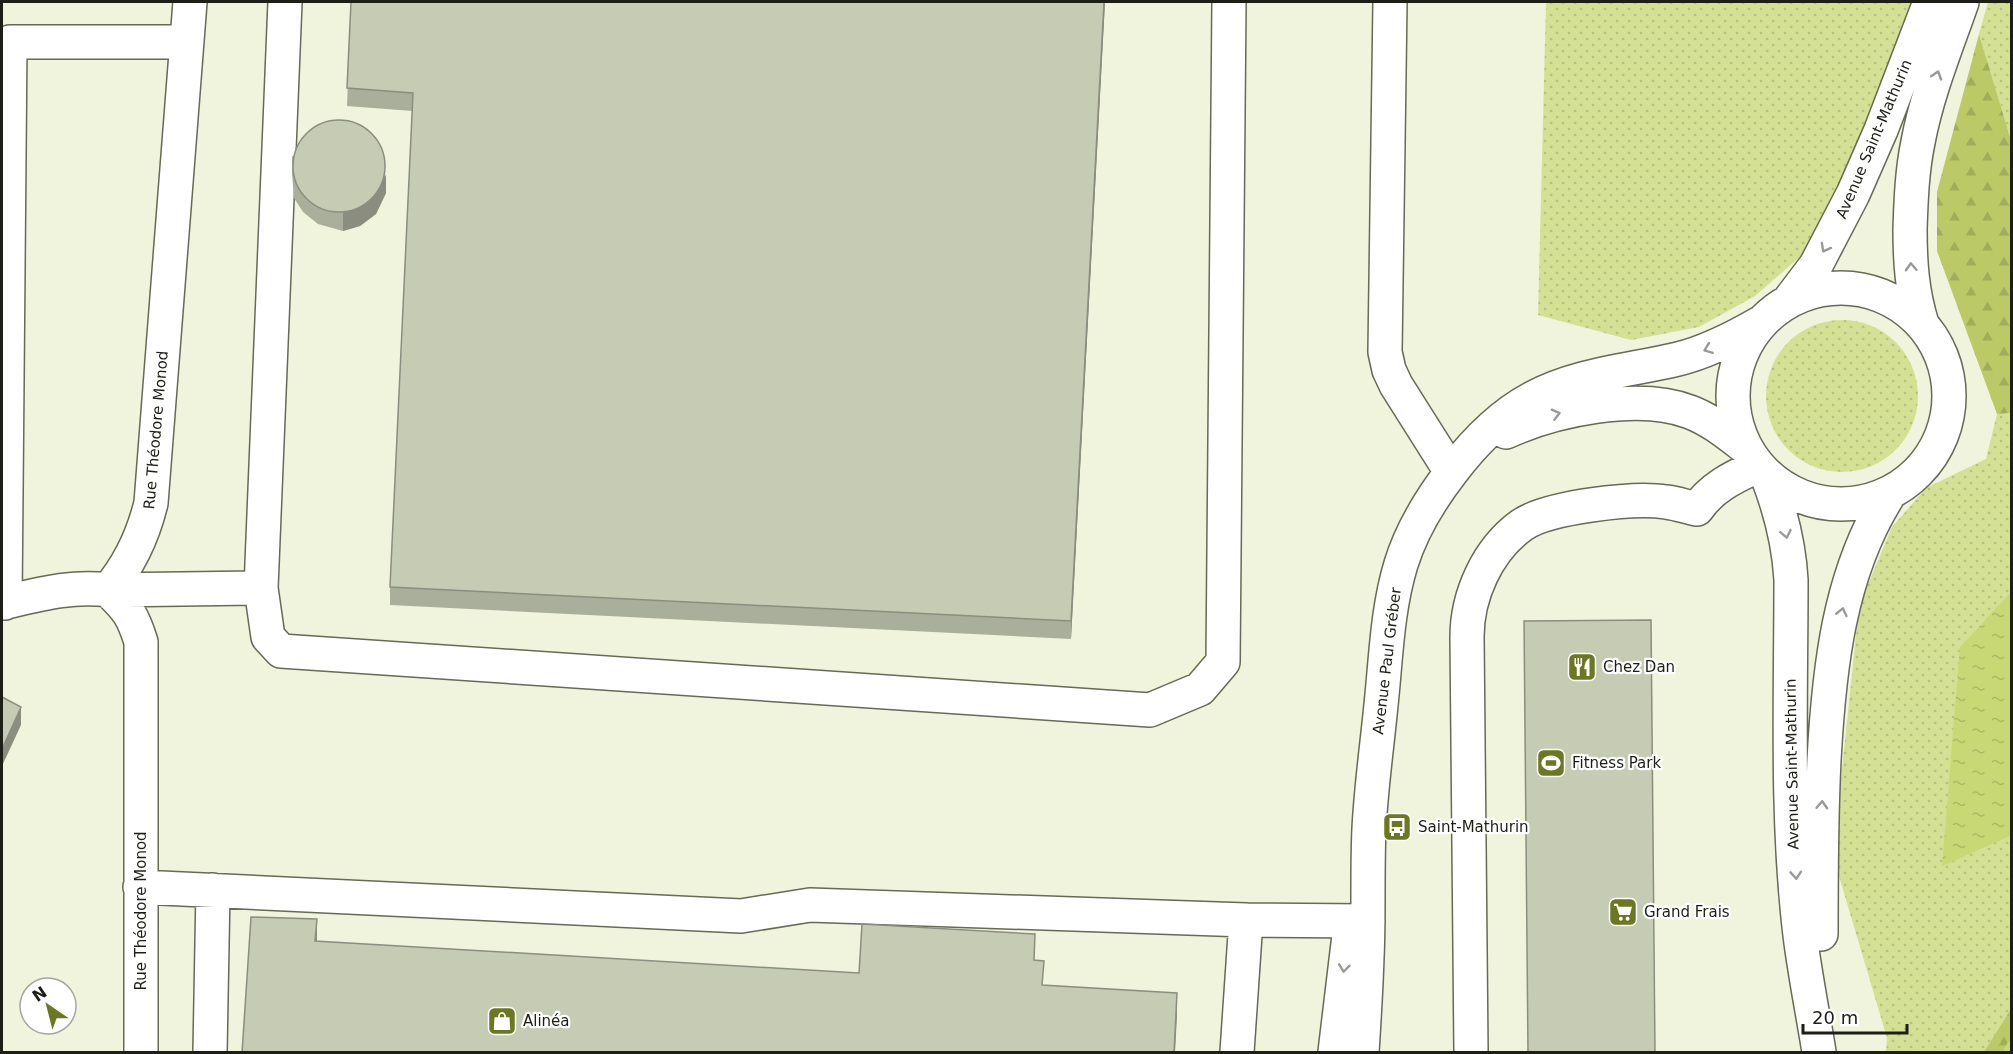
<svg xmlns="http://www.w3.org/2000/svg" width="2013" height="1054" font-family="'DejaVu Sans',sans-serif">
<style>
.grass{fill:url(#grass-dots)}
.forest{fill:url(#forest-firs)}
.water{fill:url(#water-ripples)}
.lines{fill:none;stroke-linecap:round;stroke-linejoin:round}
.stream{stroke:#c8d875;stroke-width:10}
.minor-casing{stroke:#666a56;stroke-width:36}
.minor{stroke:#fff;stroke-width:33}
.wall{fill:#aaaf9b}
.shaded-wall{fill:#8b8e7e}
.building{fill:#c6cbb4;stroke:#8b8e7e;stroke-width:1.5}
.oneway{stroke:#999a97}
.labels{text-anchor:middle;stroke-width:4.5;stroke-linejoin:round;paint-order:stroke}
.street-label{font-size:15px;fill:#1d1f17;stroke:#fff}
.poi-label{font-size:15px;fill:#1d1f17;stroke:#fff;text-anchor:start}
</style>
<defs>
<pattern id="grass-dots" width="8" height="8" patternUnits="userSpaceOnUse" patternTransform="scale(1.5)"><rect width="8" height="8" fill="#d4e194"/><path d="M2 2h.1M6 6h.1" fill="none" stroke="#b6c17f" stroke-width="1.8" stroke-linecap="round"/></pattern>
<pattern id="forest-firs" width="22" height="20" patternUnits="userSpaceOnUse" patternTransform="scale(1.5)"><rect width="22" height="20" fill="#bbca67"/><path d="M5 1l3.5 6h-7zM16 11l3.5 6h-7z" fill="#a0ad59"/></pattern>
<pattern id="water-ripples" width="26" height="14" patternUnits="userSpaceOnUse" patternTransform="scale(1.5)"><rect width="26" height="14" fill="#c8d875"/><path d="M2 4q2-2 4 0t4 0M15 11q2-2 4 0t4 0" fill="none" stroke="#abb964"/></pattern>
</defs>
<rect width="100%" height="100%" fill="#f0f4dd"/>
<path class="grass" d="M1546,2h372l-102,241 -61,53 -56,31 -68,13 -93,-25z
M1988,2h23v138l-32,-106z
M1766 396a76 76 0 1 1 152 0a76 76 0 1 1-152 0Z
M2011,413l1,596 -28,43h-98l1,-14 -54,-182 26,-250 33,-79 34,-39 60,-29 11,-45z"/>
<path class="forest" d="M1979,34l32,106v273l-14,1 -60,-163v-59z
M2011,1009v43h-27z"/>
<path class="water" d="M2011,592l-1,244 -68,30 18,-219z"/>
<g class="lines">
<path class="stream" d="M2008,1052l4,-7"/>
<g class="minor-casing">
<path id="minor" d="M1390,2l-5,350 4,18 7,15 55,87
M1733 396a108 108 0 1 1 216 0a108 108 0 1 1-216 0Z
M1788,302l28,-37 37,-71 28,-64 49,-128
M1922,324c-10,-32 -12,-62 -12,-95 1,-29 2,-58 8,-87 9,-48 28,-94 44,-140
M1506,432c48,-22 133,-40 184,-20 21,8 38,22 55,35
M1768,478c13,34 21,66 23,102 0,118 -5,238 9,355 5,40 13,79 19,117
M261,588l7,49 13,14 869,59 50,-21 23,-27 6,-660
M2,603c35,-8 69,-18 106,-13l153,-2 24,-586
M5,603l5,-561h177
M140,887l601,29 69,-11 436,15 122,1
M1821,934c0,-58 0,-116 3,-174 5,-92 15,-188 66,-267
M141,1052v-410c-8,-26 -13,-33 -33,-52 22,-26 35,-54 43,-87l39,-501
M210,1052l3,-162
M1237,1052l9,-132
M1335,1052l15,-125
M1362,1052c2,-31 4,-63 5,-95 2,-42 0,-85 2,-128 2,-41 8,-83 12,-124 5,-47 6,-95 20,-141 18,-58 76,-136 130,-165 46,-25 97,-28 147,-40 29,-7 56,-21 82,-36
M1471,1052l-4,-415c0,-41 20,-87 55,-112 26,-18 112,-28 144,-23 10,1 21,5 31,7 15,-22 37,-32 60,-43"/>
</g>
<use href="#minor" class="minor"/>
</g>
<path class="wall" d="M351,2h754l-34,637 -681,-34v-18l22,-476 -65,-5z
M292,156l94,37 -10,21 -16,12 -17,5 -25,-7 -15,-12 -9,-14 -2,-24z"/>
<path class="shaded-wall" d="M1104,2h1l-34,637v-18z
M386,175v18l-10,21 -16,12 -17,5v-18z
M21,707v18l-19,41v-17z
M317,919v22h-2z
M1177,993v23l-2,37h-1z"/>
<path class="building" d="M351,2h753l-33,619 -681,-34 23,-494 -66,-5z
M293 166a46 46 0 1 1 92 0a46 46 0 1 1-92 0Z
M1651,620l4,433h-127l-4,-432z
M2,697l19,10 -19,42z
M251,917l66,2 -2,22 544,32 3,-49 173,10 -1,26 10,1 -2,24 135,8 -3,60h-932z"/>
<defs><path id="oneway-chevron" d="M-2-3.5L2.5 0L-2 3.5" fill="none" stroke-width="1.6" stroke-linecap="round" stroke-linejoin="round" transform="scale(1.5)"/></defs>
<g class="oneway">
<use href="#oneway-chevron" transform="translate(1937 75) rotate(-72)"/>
<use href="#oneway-chevron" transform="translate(1825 248) rotate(119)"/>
<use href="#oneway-chevron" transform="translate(1911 267) rotate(-93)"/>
<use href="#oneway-chevron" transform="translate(1708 349) rotate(159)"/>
<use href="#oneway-chevron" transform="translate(1556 414) rotate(-14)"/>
<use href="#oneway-chevron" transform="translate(1786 534) rotate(78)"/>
<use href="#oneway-chevron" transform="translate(1842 612) rotate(-77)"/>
<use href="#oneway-chevron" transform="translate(1822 805) rotate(-87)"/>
<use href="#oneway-chevron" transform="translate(1796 875) rotate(86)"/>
<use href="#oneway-chevron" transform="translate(1344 968) rotate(97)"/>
</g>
<defs>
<g id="restaurant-square" transform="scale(1.5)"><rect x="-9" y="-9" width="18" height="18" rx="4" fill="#6c7721" stroke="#fff"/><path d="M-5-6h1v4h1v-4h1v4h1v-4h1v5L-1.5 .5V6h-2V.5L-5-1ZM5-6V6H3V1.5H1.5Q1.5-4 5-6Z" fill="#fff"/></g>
<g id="stadium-square" transform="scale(1.5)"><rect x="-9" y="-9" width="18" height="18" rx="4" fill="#6c7721" stroke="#fff"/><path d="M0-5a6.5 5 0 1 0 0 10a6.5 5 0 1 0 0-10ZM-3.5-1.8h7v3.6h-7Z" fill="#fff"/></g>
<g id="bus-square" transform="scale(1.5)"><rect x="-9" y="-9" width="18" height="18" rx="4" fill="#6c7721" stroke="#fff"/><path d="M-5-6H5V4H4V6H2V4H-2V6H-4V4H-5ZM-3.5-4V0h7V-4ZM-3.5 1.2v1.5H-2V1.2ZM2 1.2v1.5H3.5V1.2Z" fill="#fff"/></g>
<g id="supermarket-square" transform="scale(1.5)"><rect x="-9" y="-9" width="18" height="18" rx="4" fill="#6c7721" stroke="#fff"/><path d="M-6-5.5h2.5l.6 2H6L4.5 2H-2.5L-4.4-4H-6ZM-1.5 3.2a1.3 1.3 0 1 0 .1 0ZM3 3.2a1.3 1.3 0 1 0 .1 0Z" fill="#fff"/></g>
<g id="shop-square" transform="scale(1.5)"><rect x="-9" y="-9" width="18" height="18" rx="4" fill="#6c7721" stroke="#fff"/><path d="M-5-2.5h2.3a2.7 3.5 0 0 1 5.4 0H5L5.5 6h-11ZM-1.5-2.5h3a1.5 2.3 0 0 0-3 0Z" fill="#fff"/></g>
</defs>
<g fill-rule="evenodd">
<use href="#restaurant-square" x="1582" y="667"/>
<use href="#stadium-square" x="1551" y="763"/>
<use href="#bus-square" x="1397" y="827"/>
<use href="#supermarket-square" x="1623" y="912"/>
<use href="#shop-square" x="502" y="1021"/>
</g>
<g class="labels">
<g class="street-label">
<text transform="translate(1874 139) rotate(-67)" y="5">Avenue Saint-Mathurin</text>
<text transform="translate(156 430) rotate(-85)" y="5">Rue Théodore Monod</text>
<text transform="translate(1387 661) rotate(-83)" y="5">Avenue Paul Gréber</text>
<text transform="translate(1792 764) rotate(-91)" y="5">Avenue Saint-Mathurin</text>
<text transform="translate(141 911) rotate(-90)" y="5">Rue Théodore Monod</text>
</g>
<g class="poi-label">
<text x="1603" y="672">Chez Dan</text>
<text x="1572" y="768">Fitness Park</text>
<text x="1418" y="832">Saint-Mathurin</text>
<text x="1644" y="917">Grand Frais</text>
<text x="523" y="1026">Alinéa</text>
</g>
</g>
<rect width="2013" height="1054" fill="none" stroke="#1d1f17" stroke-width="6"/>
<g transform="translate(48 1006) rotate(325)"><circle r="28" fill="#ffffff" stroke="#a5a5a2" stroke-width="1.5"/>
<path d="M0-4.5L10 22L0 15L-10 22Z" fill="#6c7721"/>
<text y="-9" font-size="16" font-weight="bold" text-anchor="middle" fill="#1d1f17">N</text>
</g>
<path d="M1803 1024v9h104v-9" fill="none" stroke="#1d1f17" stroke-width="3"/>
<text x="1812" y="1024" font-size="18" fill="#1d1f17" stroke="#ffffff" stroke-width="4.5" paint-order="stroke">20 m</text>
</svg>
